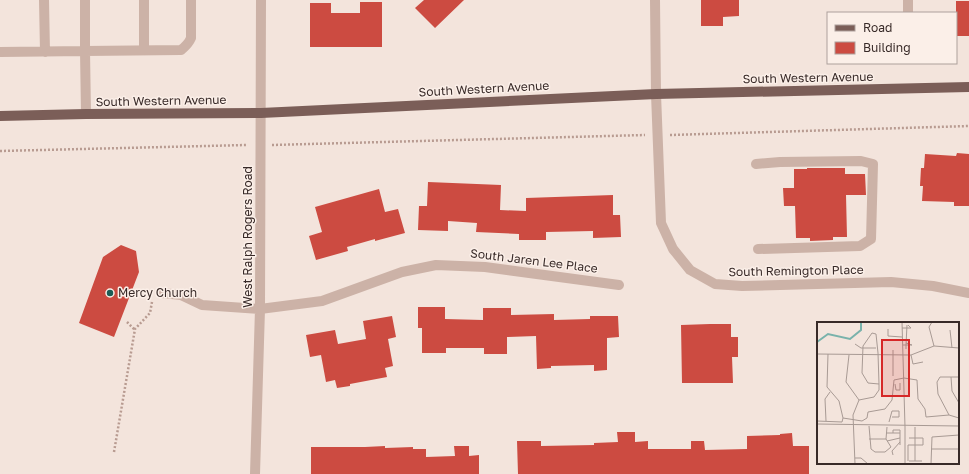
<svg xmlns="http://www.w3.org/2000/svg" width="969" height="474" font-family="'Golos Text',sans-serif">
<style>
.building{fill:#cc4b41}
.lines{fill:none;stroke-linecap:round;stroke-linejoin:round}
.path{stroke:#b89b91;stroke-width:2.5;stroke-dasharray:2 2;stroke-linecap:butt}
.minor{stroke:#ccb2a7;stroke-width:10}
.major{stroke:#7b5e58;stroke-width:10}
.poi-dot{fill:#1b5c55;stroke:#fbefe8;stroke-width:1.5}
.labels{text-anchor:middle;stroke-width:3;stroke-linejoin:round;paint-order:stroke}
.street-label{font-size:12px;fill:#382a28;stroke:#fbefe8}
.poi-label{font-size:12px;fill:#382a28;stroke:#fbefe8;text-anchor:start}
.inset-river{fill:none;stroke:#79b2ab;stroke-width:2}
.inset-road{fill:none;stroke:#a89a94;stroke-width:1}
.view{fill:#d62828;fill-opacity:0.15;stroke:#d62828;stroke-width:2}
.inset-edge{fill:none;stroke:#382a28;stroke-width:2}
</style>
<rect width="100%" height="100%" fill="#f3e4dc"/>
<path class="building" d="M424,0h40l-29,28 -20,-20z
M701,0h38v16l-16,1v9h-22z
M956,1h13v35h-13z
M360,2h22v45h-72v-44h21v10h29z
M957,153l12,1v52h-15v-4l-32,-1 1,-15h-3l1,-18h3l1,-14 31,2z
M807,168h38v6h20l1,21h-20l1,42h-14v3l-23,1v-3h-14l-1,-32h-11l-1,-18h11v-19h13z
M428,182l73,3 -1,25 26,1v-13l87,-3v20h7l1,22 -28,1v-7l-47,1v8h-27v-6l-43,-2 1,-9 -29,-2v10l-30,-1 1,-24h8z
M379,189l6,23 13,-3 7,24 -30,8v-2l-28,8 1,4 -32,9 -7,-24 13,-4 -7,-25z
M121,245l15,6 3,21 -25,65 -35,-14 24,-66z
M418,307h27v12l38,1v-12h28v7l43,-1v6l36,-1v-3h28l1,21 -12,1v32l-13,1v-6l-43,1v2l-14,1 -1,-33 -29,1v17h-23v-6h-38v5h-24v-25h-4z
M392,316l4,21 -8,2 5,27 -8,2 2,9 -37,7v2l-13,2 -2,-8 -9,2 -5,-27 -11,2 -4,-22 29,-5 3,14 28,-5 -3,-18z
M710,324h21v13h7v20h-6l1,26h-51l-1,-58z
M617,432h18v10l13,-1v8h43v-8h13l1,9 42,-1v-13l33,-1v-1l12,-1 1,13h16v28h-291l-1,-33h24v5l53,-1v-2l24,-1z
M385,446v2l28,-1v2h13v8l29,-1 -1,-10h15v10l10,-1v19h-168v-27h54z"/>
<g class="lines">
<path class="path" d="M670,135l299,-9
M272,145l373,-10
M0,151l247,-6
M127,322l8,8
M114,452l21,-123 15,-16 2,-11"/>
<path class="minor" d="M44,0l1,52
M85,0v51l96,-1c5,-4 8,-7 10,-12v-38
M144,0v50
M655,0l1,94 5,129 12,26 17,21 25,14 27,2 149,-4 42,4 36,7
M908,0v13
M0,52l85,-1 1,63
M756,164l24,-2 81,-1 12,3 -2,75 -11,7 -102,3
M162,293l19,2 21,10 58,4 62,-8 80,-29 34,-7 49,2 134,18
M255,474l5,-165 1,-309"/>
<path class="major" d="M0,116l86,-2 175,-1 395,-19 313,-7"/>
</g>
<circle class="poi-dot" cx="110" cy="293" r="4"/>
<g class="labels">
<g class="street-label">
<text transform="translate(808 78) rotate(-1)" y="4">South Western Avenue</text>
<text transform="translate(484 89) rotate(-3)" y="4">South Western Avenue</text>
<text transform="translate(161 101) rotate(-1)" y="4">South Western Avenue</text>
<text transform="translate(248 237) rotate(-90)" y="4">West Ralph Rogers Road</text>
<text transform="translate(534 261) rotate(7)" y="4">South Jaren Lee Place</text>
<text transform="translate(796 271) rotate(-1)" y="4">South Remington Place</text>
</g>
<g class="poi-label">
<text x="118" y="297">Mercy Church</text>
</g>
</g>
<g transform="translate(817 322)">
<rect width="142" height="142" fill="#f3e4dc"/>
<path class="inset-river" d="M0,20l11,-8 22,5 11,-9v-8"/>
<path class="inset-road" d="M85,0l3,105M115,0l-3,5 5,19M85,6h9l-3,-3M71,7v7l14,1M133,8l2,18M89,21l6,2h-6v4M38,22l6,4h15M86,23h3l1,-20M76,28v26M0,32l94,1 23,-9 25,2M11,32l-1,33 12,14 4,17M32,33l-3,27 13,18M94,33l2,9 10,-2M134,55l1,14 7,12M142,55h-19l-3,5 1,12 11,21 10,3M78,62l1,6h4v-7M26,96l19,3 5,-3 1,-6 17,-3 7,-9 2,-20 10,-2 13,2 1,19 7,10 1,8 23,-2M0,99l25,1 1,-4M9,99l-1,-22 5,-7M72,100l3,-11h7v6h-7M0,102l142,2M52,104l2,23 4,3h10l6,-5 -5,-8 1,-12M88,105v37M98,105v34M70,111h13M76,111v-3h7v15M52,117h17M70,119l13,-3M114,127h28M76,133l-1,-4 8,-9M38,136h6l7,6M91,139v-16h15v-7h-14M92,139h13M38,142l-2,-49 6,-15 15,-3 5,-7v-6l-1,-31 -2,-19 -4,-1 -9,13 -1,27 6,10 11,1M114,142l1,-27 27,-2"/>
<path class="view" d="M65,18h27v56h-27z"/>
<rect width="142" height="142" class="inset-edge"/>
</g>
<rect x="827" y="12" width="130" height="52" fill="#fbefe8" stroke="#ada09b"/>
<rect x="835" y="25" width="20" height="6" fill="#7b5e58" stroke="#ada09b"/>
<text x="863" y="32" font-size="12" fill="#382a28">Road</text>
<rect x="835" y="42" width="20" height="12" fill="#cc4b41" stroke="#ada09b"/>
<text x="863" y="52" font-size="12" fill="#382a28">Building</text>
</svg>
